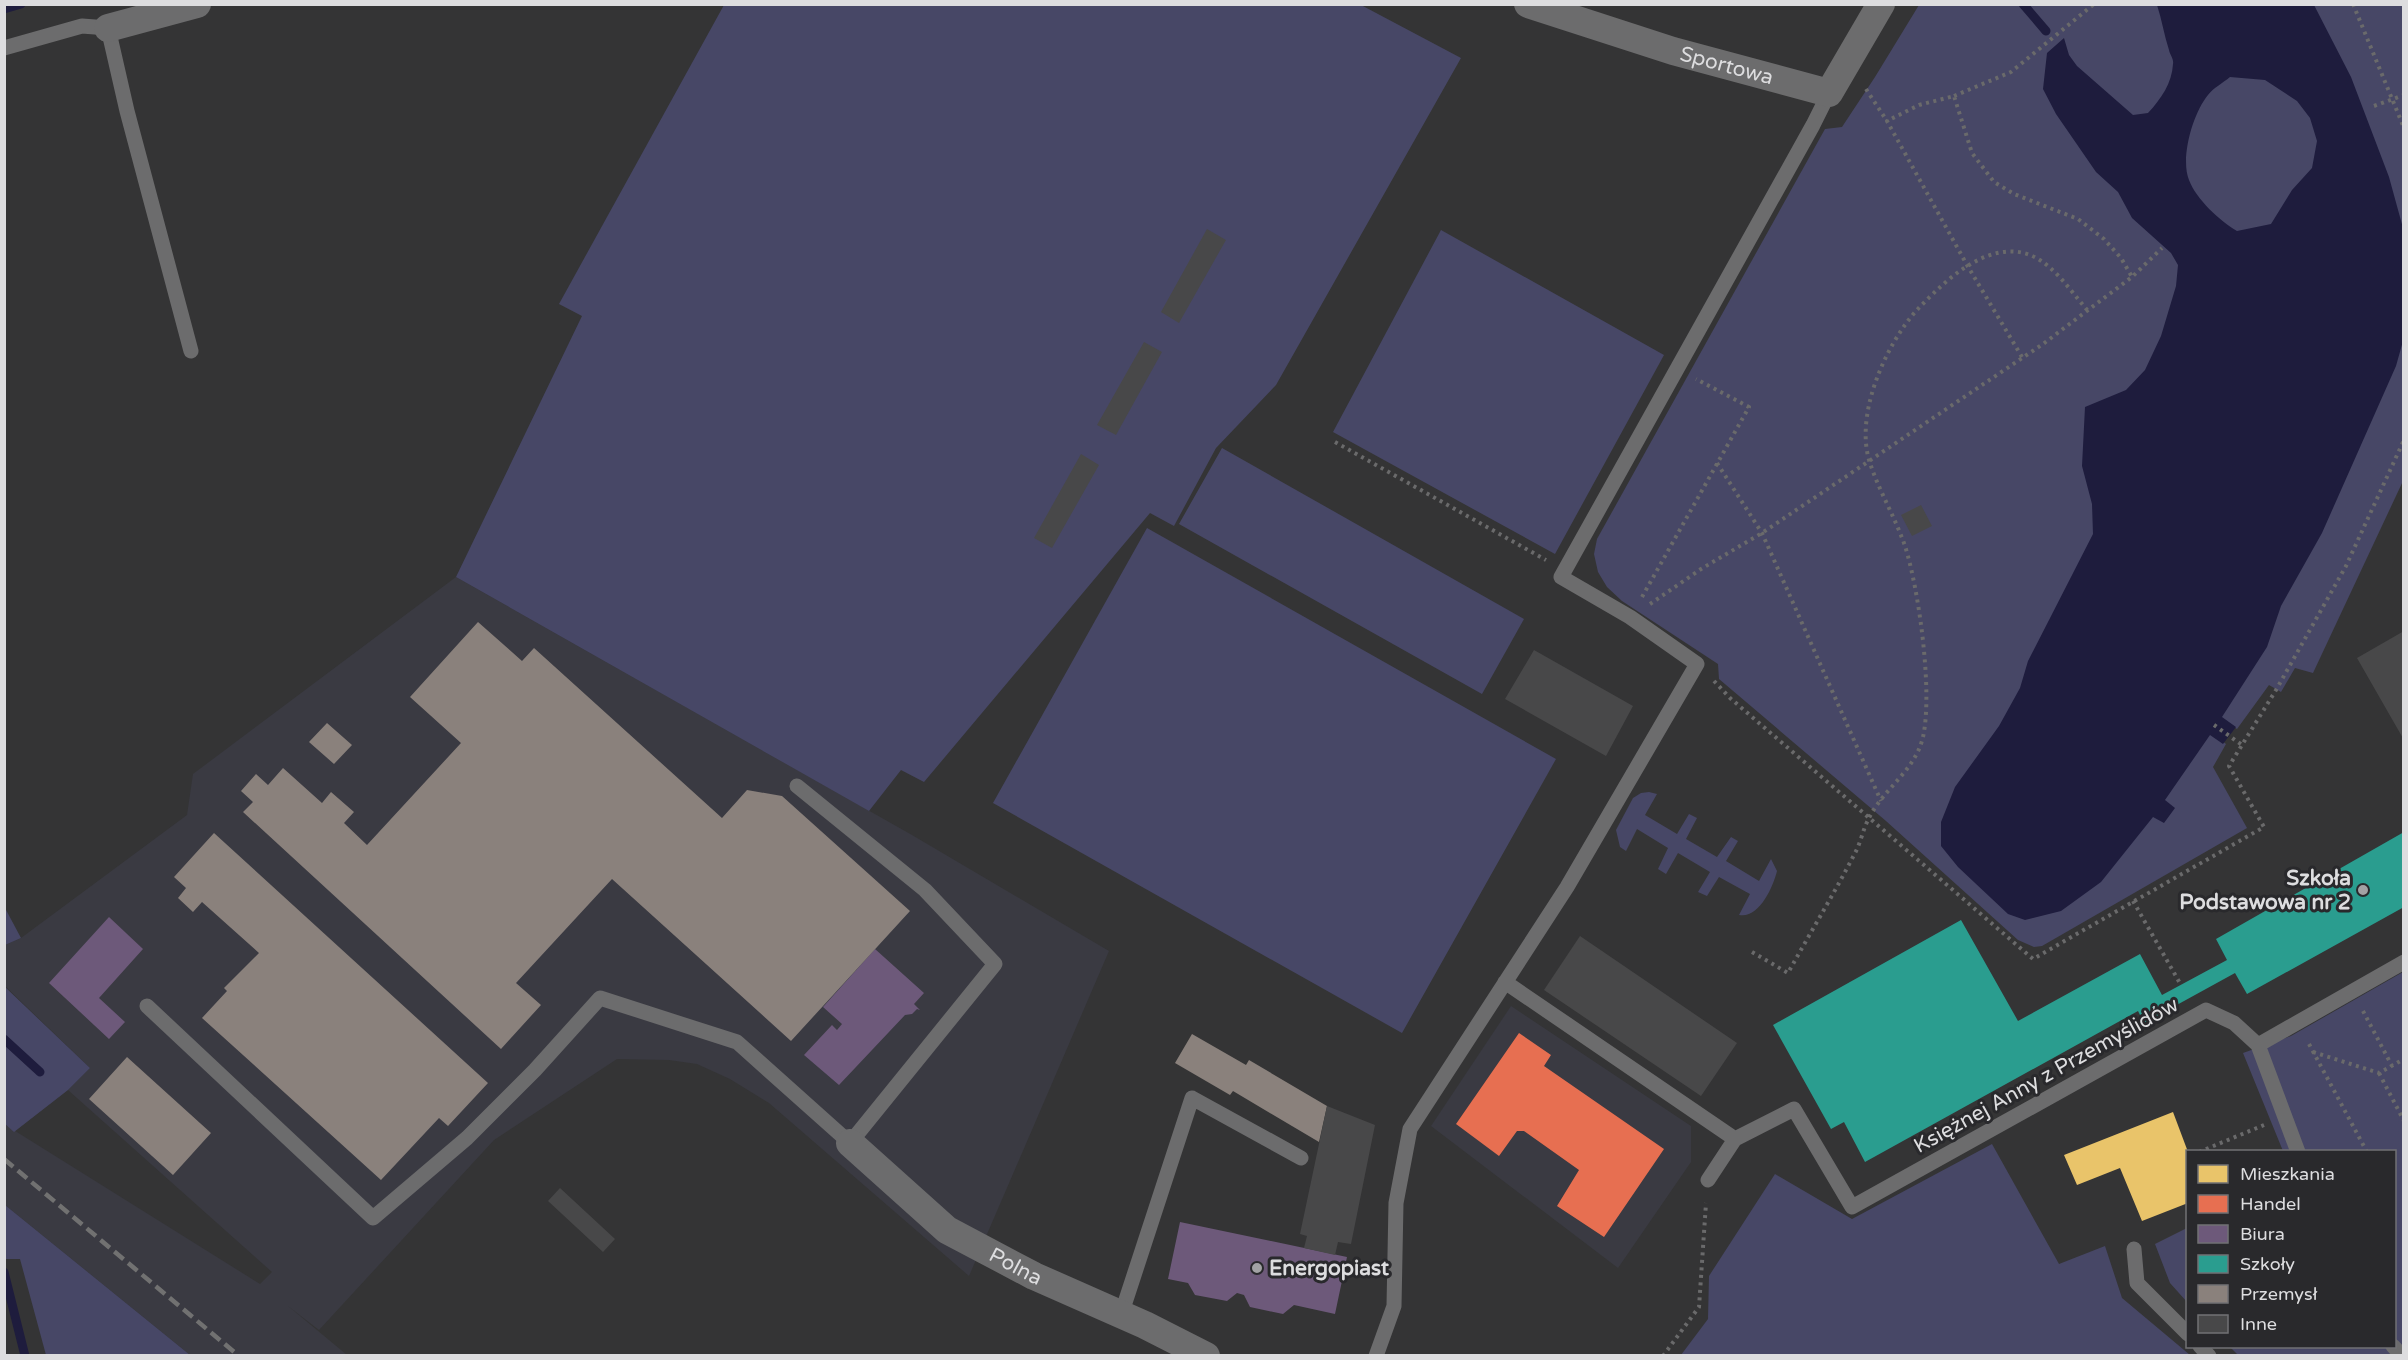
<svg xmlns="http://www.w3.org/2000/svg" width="2408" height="1360" font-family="'Varela Round',sans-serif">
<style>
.built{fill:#3a3a42}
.green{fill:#474766}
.water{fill:#1e1c3d;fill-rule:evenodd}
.homes{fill:#e9c46a}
.shops{fill:#e76f51}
.offices{fill:#6d597a}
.schools{fill:#2a9d8f}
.industry{fill:#8a817c}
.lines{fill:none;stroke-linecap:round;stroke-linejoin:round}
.stream{stroke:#1e1c3d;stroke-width:9}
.building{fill:#484849}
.path{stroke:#6a6a6b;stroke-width:4;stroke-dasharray:3 4.5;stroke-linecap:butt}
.service{stroke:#6c6c6d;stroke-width:15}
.minor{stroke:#6c6c6d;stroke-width:28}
.rail{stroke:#717171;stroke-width:4.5;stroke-dasharray:12 6;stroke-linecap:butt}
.poi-dot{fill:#a2a2a4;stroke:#29292c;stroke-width:2}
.labels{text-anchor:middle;stroke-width:6;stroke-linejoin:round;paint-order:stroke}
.street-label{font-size:21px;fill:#dddddf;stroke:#29292c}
.poi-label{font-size:21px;font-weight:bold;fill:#dddddf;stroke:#29292c;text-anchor:end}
</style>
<rect width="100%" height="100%" fill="#343435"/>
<path class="built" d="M456,577l456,258 197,116 -140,325 -200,-173 -39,-24 -33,-15 -28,-4 -52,-1 -123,81 -175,190 -31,-24 59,49h-157l-185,-150 -1,-81 256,160 12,-12 -204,-182 22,-22 -85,-82v-41l16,-7 166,-123 6,-41z
M1511,1006l180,120v36l-73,106 -187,-142z"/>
<path class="green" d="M724,5h637l100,53 -185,327 -60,63 -42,78 -24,-13 -226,269 -23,-12 -32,41 -413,-234 126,-261 -23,-12z
M1919,5h484v476l-90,192 -18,-5 -14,24 -12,-7 -32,44 -17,-11 -9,14 15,12 -13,23 34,61 -205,118 -8,1 -16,-7 -132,-119 -167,-142 -1,-15 -96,-63 -15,-14 -9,-15 -4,-18 3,-15 228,-410 17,-2 33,-50z
M1441,230l223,125 -109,199 -222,-122z
M1222,448l302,171 -42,75 -303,-170z
M1147,528l409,231 -154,274 -409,-230z
M1649,792l8,2 -12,21 32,19 12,-20 8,4 -11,21 31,18 14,-20 7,4 -12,20 33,20 12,-22 6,12c-4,16 -18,48 -38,44l11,-21 -31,-17 -12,19 -9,-4 12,-20 -32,-19 -12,21 -8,-5 10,-21 -31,-19 -11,22 -6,-4 -4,-17 17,-32 8,-5z
M5,908l16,30 -16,7h-1z
M2403,972v383h-165l-8,-8 164,-1v-194l-111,-1 -40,-98 48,-17z
M4,986l86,82 -22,22 -54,42 -9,-8z
M1992,1144l67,120 46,-18 17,52 68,57h-509l27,-36 1,-43 66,-102 77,45z
M4,1205h1l185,150h-144l-26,-96h-15z
M2187,1228v74l-17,-19 -15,-39z"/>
<path class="water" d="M2157,5h157l37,72 38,100 14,51v113l-7,25 -74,167 -41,73 -14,41 -45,70 14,10 -13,17 -13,-9 -45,65 10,8 -11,15 -11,-6 -52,65 -40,29 -36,9 -17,-6 -50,-47 -17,-21v-24l14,-35 44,-61 21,-38 8,-27 65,-127 -1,-30 -10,-38 3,-59 41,-17 19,-20 16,-34 15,-50 2,-21 -7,-12 -39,-35 -14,-26 -22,-20 -40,-58 -13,-25 4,-36 17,-15 5,17 8,11 56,49 15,-2c13,-14 24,-30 25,-49 1,-5 -3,-9 -4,-14 -5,-15 -7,-30 -12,-45zM2230,77l35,3 32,21 13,17 7,23 -5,27 -20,22 -21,34 -34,7c-17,-10 -41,-32 -48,-51 -9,-22 4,-67 19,-85 5,-7 15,-12 22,-18z"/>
<path class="homes" d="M2173,1112l15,40v51l-46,18 -22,-53 -43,17 -13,-30z"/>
<path class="shops" d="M1519,1033l32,22 -7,11 120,83 -60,88 -47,-31 22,-36 -55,-39h-7l-18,25 -43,-32z"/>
<path class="offices" d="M109,917l34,32 -44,49 26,24 -16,17 -60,-56z
M875,949l49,44 -10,11 6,6 -3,-1 -5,5 -7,1 -66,70 -35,-30 28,-30 5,5 5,-6 -19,-17z
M1180,1222l167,35 -12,57 -41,-9 -11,9 -33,-7 -6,-12 -7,-2 -10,8 -32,-6 -7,-12 -20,-4z"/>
<path class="schools" d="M2404,832v75l-157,87 -12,-21 -91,50 -6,-12 -273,151 -21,-40 -13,7 -58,-104 188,-105 57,101 122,-67 22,41 65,-35 -11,-21z"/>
<path class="industry" d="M478,622l44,39 12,-13 188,170 25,-28 35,6 128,115 -119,130 -179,-162 -96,104 25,22 -40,44 -258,-237 10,-10 -12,-11 15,-17 12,11 15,-17 39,35 9,-11 23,20 -10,11 23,22 94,-102 -51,-46z
M327,723l25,22 -18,19 -25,-22z
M214,833l274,250 -40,43 -9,-8 -58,62 -179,-162 25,-27 -3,-3 35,-35 -57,-51 -9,10 -15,-14 8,-10 -12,-11z
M1192,1034l54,31 3,-5 78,46 -8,36 -86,-51 -3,4 -55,-32z
M127,1057l84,76 -38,42 -84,-76z"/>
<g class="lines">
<path class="stream" d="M2023,4l23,27
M4,9l17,-5
M4,1039l36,33
M4,1272l21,84"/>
</g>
<path class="building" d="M1207,229l19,11 -47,83 -18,-11z
M1144,342l18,10 -46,83 -19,-10z
M1081,454l18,11 -47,83 -18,-10z
M1921,505l11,21 -20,10 -11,-21z
M2404,631v109l-47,-82z
M1534,650l99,56 -27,50 -101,-57z
M1580,936l157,107 -36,53 -157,-106z
M1327,1106l48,19 -24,119 -13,-2 -3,13 -31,-7 3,-12 -7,-2z
M560,1188l55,51 -12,13 -55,-51z"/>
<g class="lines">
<path class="path" d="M2353,4l51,124
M1866,89l21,32
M1954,96l57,-24 83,-68
M2374,106l30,-11
M2022,357l-55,-92 -80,-144 32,-16 35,-9 18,57 22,29 20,12 64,25 26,20 17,19 11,19
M1335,442l211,118
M1717,463l45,70 119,268
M1642,597l107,-190 -53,-28
M1650,604l51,-35 61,-36 281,-189 89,-67 30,-29
M1714,681l16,17 303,261 231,-132 -35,-61 47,-76 70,-124 58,-126
M2214,725l28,20
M2133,901l48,84
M1752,952l36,21c22,-40 46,-79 67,-120 6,-11 8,-24 14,-35 15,-30 46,-47 54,-81 10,-45 -4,-147 -18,-191 -10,-29 -26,-55 -35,-83 -16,-47 15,-117 46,-152 21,-22 45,-46 74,-56 49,-16 71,25 98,56
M2363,1011l29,55
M2309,1044l58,108
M2313,1052l66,21 25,-14
M2379,1073l25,48
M2199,1152l65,-27
M1663,1356l36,-49 7,-104"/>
<path class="service" d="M4,48l78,-22 26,2 19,83 64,240
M1505,982l230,157
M147,1006l226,212 94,-80 68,-68 65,-72 137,44 113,101 145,-179 -70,-74 -128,-104
M2258,1045l146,-83
M1708,1180l27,-41 59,-30 58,98 354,-197 28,13 24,22 40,107
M2134,1249l3,34 51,51
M1121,1315l71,-217 109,60
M2200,1346l9,10
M2393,1346l9,10
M1376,1356l18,-50 2,-103 14,-74 157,-242 130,-223 -67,-47 -69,-40 252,-452 16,-32"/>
<g class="minor">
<path id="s1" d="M1528,4l145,47 156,42 52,-89"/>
<path d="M108,28l89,-24"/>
<path id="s2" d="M850,1143l97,87 87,46 111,49 61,31"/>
</g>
<path class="rail" d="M4,1159l235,197"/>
</g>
<g class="poi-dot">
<circle cx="2363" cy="890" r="6"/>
<circle cx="1257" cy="1268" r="6"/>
</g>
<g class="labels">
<g class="street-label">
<text dy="7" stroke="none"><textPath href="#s1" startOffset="208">Sportowa</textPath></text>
<text transform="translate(2046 1075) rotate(-29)" y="7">Księżnej Anny z Przemyślidów</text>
<text dy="7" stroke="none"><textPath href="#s2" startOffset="208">Polna</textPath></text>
</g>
<g class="poi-label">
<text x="2351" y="885">Szkoła<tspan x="2351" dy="24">Podstawowa nr 2</tspan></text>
<text x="1269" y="1275" text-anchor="start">Energopiast</text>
</g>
</g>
<rect width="2408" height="1360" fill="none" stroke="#dddddf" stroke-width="12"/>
<rect x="2186" y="1150" width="210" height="198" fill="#29292c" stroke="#717174" stroke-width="1.5"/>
<rect x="2198" y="1165" width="30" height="18" fill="#e9c46a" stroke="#717174" stroke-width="1.5"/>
<text x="2240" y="1180" font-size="18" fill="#dddddf">Mieszkania</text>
<rect x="2198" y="1195" width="30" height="18" fill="#e76f51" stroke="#717174" stroke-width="1.5"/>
<text x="2240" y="1210" font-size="18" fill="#dddddf">Handel</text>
<rect x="2198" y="1225" width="30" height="18" fill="#6d597a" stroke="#717174" stroke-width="1.5"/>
<text x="2240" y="1240" font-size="18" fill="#dddddf">Biura</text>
<rect x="2198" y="1255" width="30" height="18" fill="#2a9d8f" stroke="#717174" stroke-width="1.5"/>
<text x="2240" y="1270" font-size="18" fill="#dddddf">Szkoły</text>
<rect x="2198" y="1285" width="30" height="18" fill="#8a817c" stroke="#717174" stroke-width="1.5"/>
<text x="2240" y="1300" font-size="18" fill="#dddddf">Przemysł</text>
<rect x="2198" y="1315" width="30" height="18" fill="#484849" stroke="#717174" stroke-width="1.5"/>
<text x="2240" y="1330" font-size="18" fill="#dddddf">Inne</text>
</svg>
